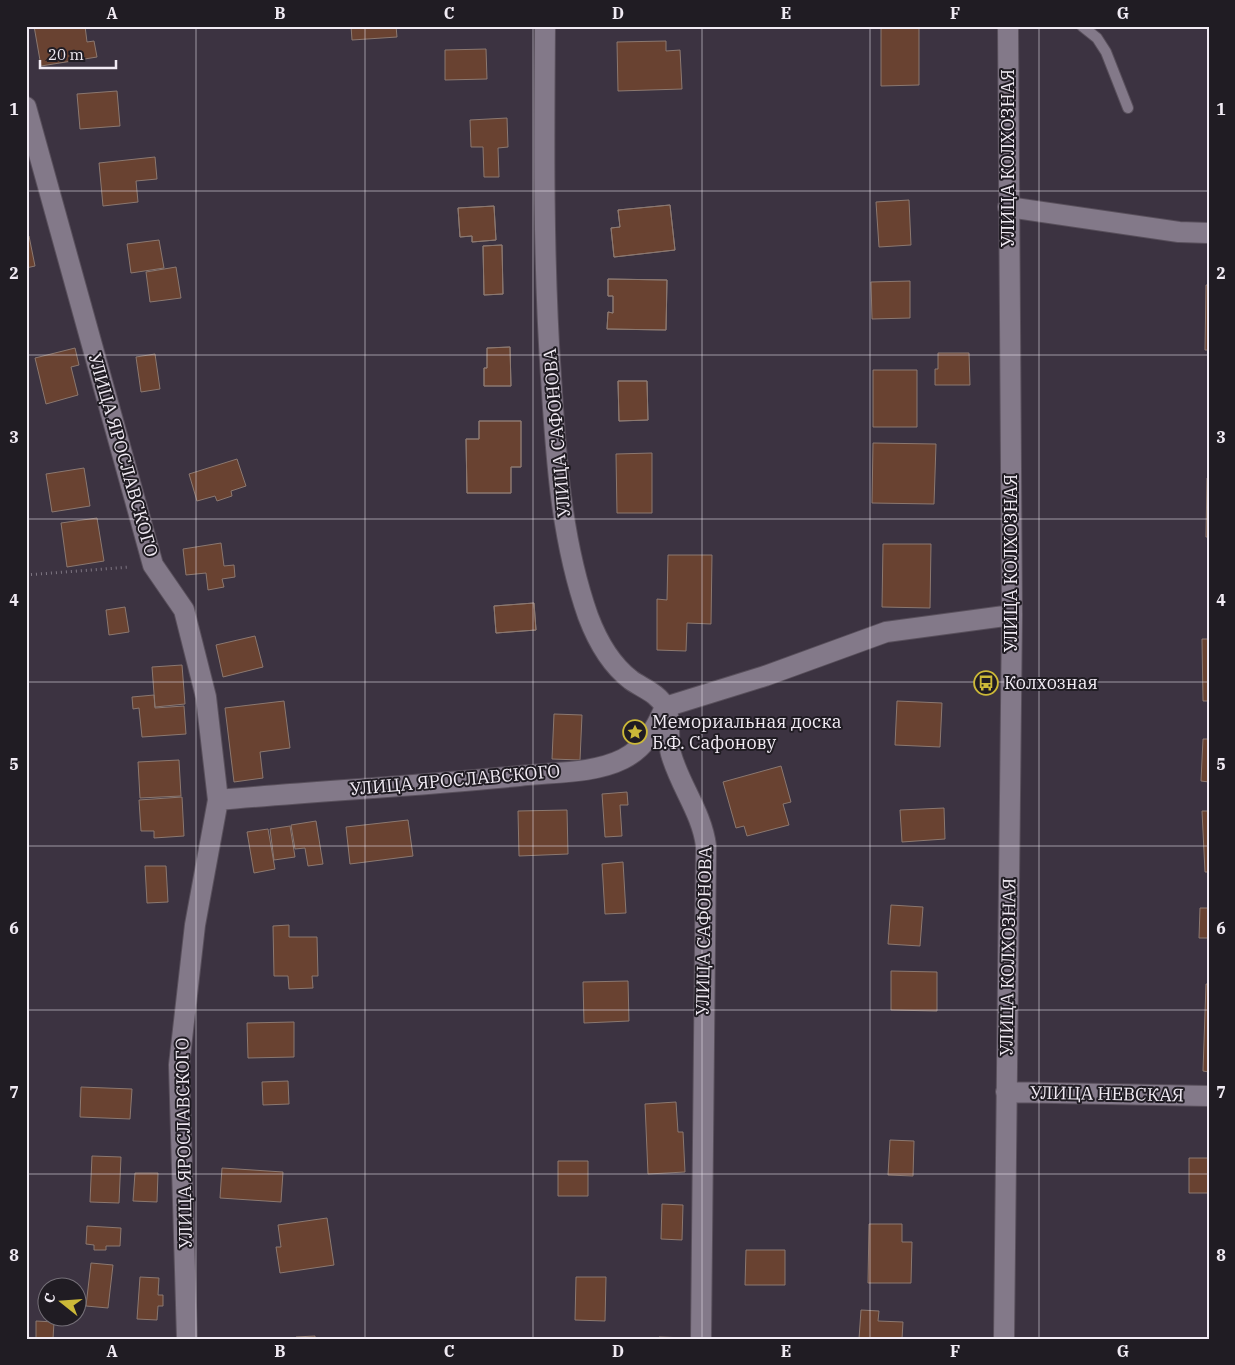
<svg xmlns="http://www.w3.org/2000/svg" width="1235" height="1365" font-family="'IBM Plex Serif',serif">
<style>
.building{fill:#694231;stroke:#8b7870}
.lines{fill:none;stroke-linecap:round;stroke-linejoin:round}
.service-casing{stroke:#59505c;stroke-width:12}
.minor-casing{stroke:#59505c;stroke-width:22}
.path{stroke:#7e7682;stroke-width:3;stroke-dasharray:1 4;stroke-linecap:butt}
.service{stroke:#837989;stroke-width:10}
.minor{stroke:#837989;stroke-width:20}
.grid{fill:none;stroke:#f1ebf4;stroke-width:1;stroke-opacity:0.55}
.labels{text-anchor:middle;stroke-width:4;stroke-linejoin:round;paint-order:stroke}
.street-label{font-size:18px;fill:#f1ebf4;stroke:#201c23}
.poi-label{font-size:18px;fill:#f1ebf4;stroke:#201c23;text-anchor:start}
.neatline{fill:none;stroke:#f1ebf4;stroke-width:2}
.grid-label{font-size:16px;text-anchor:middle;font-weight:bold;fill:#f1ebf4}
</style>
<rect width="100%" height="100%" fill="#3c3341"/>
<path class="building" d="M34,26h51l2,16 7,-1 3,16 -56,9z
M351,26h45l1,11 -45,3z
M881,26h38v59l-38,1z
M666,41v10l14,-1 2,39 -64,2 -1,-49z
M486,49l1,30 -42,1v-30z
M117,91l3,35 -40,3 -3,-35z
M507,118l1,29 -10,1 1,29h-15l-1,-30h-12l-1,-27z
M155,157l2,22 -21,2 2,21 -35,4 -4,-43z
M909,200l2,45 -32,2 -3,-45z
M670,205l5,45 -61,7 -3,-29 9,-1 -2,-17z
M670,205l5,45 -61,7 -3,-29 9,-1 -2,-17z
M494,206l2,34 -24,2v-6l-12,1 -2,-29z
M494,206l2,34 -24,2v-6l-12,1 -2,-29z
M29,236l6,30 -9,2v-31z
M159,240l5,28 -33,5 -4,-29z
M502,245l1,49 -19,1 -1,-49z
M502,245l1,49 -19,1 -1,-49z
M176,267l5,31 -31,4 -4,-30z
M608,279l59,1 -1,50 -59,-1 1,-17 5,1v-17h-5z
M608,279l59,1 -1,50 -59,-1 1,-17 5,1v-17h-5z
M910,281v37l-38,1 -1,-37z
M1206,285h3v65h-4z
M510,347l1,39h-27v-18h3v-20z
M510,347l1,39h-27v-18h3v-20z
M75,348l4,17 -8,2 7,28 -32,9 -11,-46z
M938,353h31l1,32h-35v-16h3z
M155,354l5,35 -19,3 -5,-35z
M873,370h44v57h-44z
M618,381h29l1,39 -29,1z
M618,381h29l1,39 -29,1z
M479,421h42v46h-10v26h-44l-1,-54h13z
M479,421h42v46h-10v26h-44l-1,-54h13z
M873,443l63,1 -2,60 -62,-1z
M652,453v60h-35l-1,-59z
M237,459l9,27 -15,5 1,5 -15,5 -2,-5 -18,5 -8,-27z
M84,468l6,38 -38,6 -6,-38z
M1207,478h2v59h-3z
M97,518l7,43 -37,6 -6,-44z
M221,543l3,23 10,-1 1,12 -13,2 2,8 -16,3 -2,-17 -20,2 -3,-26z
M883,544h48l-1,64 -48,-1z
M668,555h44l-1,69 -24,-1 -1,28 -29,-1v-51l10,1z
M534,603l2,27 -40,3 -2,-27z
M534,603l2,27 -40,3 -2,-27z
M125,607l4,25 -20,3 -3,-25z
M255,636l8,31 -40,10 -7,-32z
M1202,639h7v62h-6z
M182,665l3,39 -30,3 -3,-40z
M154,695l1,13 29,-2 2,28 -44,3 -3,-29 -6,1 -1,-12z
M284,701l6,47 -30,4 3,26 -29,4 -9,-74z
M897,701l45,2 -2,44 -45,-2z
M554,714l28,1 -2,45 -28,-1z
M1203,739h6v43l-8,-1z
M179,760l2,36 -41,2 -2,-36z
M781,766l10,36 -8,2 6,21 -42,11 -3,-10 -8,2 -13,-46z
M627,792l1,13h-8l2,31 -17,1 -3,-43z
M182,797l2,39 -30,2v-7h-13l-2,-31z
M944,808l1,31 -43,3 -2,-32z
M567,810l1,44 -49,2 -1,-45z
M1202,811h7v61h-4z
M408,820l5,36 -63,8 -4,-37z
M316,821l7,43 -15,2 -3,-18 -10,1 -4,-24z
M290,826l5,31 -21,3 -4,-31z
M268,829l7,40 -21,4 -7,-41z
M623,862l3,51 -21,1 -3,-50z
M145,866h21l2,36 -21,1z
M891,905l32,2 -3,39 -32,-2z
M1200,908h9v30h-10z
M289,925v12h28l1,39h-6l1,12 -24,1 -1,-13h-14l-1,-50z
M891,971l46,1v39l-46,-1z
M628,981l1,40 -45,2 -1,-41z
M1206,984h3v88l-6,-1z
M294,1022v35l-46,1 -1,-35z
M288,1081l1,23 -26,1 -1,-23z
M81,1087l51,2 -2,30 -50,-2z
M676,1102l2,30h5l2,40 -37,2 -3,-70z
M890,1140l24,1 -1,35 -25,-1z
M92,1156l29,1 -2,46 -29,-1z
M1189,1158h20v35h-20z
M558,1161h30v35h-30z
M222,1168l61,4 -2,30 -61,-4z
M135,1173h23l-1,29 -24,-1z
M662,1204l21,1 -1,35 -21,-1z
M327,1218l7,47 -54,8 -4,-26h5l-3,-22z
M869,1224h33v18h10l-1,41h-43z
M87,1226l34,2 -1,18h-14v4h-12v-5l-8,-1z
M746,1250h39v35h-40z
M91,1263l22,2 -5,43 -22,-2z
M140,1277l19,1 -1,17h5v11h-5l-1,14 -20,-1z
M576,1277h30l-1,44 -30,-1z
M861,1310l18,1 -1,10 25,1 -1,17h-43z
M36,1321l18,1 -1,17h-17z
M315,1336v3h-19v-2z
M659,1337l29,1v1h-29z"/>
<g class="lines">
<g class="service-casing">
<path id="service" d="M1082,26l15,12 9,14 22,56"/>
</g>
<g class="minor-casing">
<path id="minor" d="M545,26c-1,117 -2,234 6,351 5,81 10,162 37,239 9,24 22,48 43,64 11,8 27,13 34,27 7,12 2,33 6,47 9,32 31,59 35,92l-5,493
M26,107l127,458 31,45 22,87 12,103 -23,125 -16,140 8,274
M1008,207l171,25 30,1
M218,800c100,-9 201,-14 301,-24 33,-4 74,-2 104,-17 22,-11 33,-31 42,-52l100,-31 121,-44 126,-17
M1006,1092l203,4
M1004,1339l8,-724 -4,-589"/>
</g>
<path class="path" d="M26,575l104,-8"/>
<use href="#service" class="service"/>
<use href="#minor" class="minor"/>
</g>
<path class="grid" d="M196,26v1313M365,26v1313M533,26v1313M702,26v1313M870,26v1313M1039,26v1313M26,191h1183M26,355h1183M26,519h1183M26,682h1183M26,846h1183M26,1010h1183M26,1174h1183"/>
<defs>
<g id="bus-ring" transform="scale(1.25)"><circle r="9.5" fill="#201c23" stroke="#ccb938" stroke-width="1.5"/><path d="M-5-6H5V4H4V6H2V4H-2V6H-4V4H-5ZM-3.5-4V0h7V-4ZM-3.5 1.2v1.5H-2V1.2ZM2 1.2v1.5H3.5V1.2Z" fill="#ccb938"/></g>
<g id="sight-ring" transform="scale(1.25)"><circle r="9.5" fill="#201c23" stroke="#ccb938" stroke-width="1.5"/><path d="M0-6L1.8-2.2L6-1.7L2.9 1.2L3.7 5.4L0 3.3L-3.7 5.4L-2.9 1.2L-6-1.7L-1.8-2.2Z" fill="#ccb938"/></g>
</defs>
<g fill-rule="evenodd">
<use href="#bus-ring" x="986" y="683"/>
<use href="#sight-ring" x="635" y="732"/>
</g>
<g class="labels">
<g class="street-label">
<text transform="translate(1008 158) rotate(-90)" y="6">УЛИЦА КОЛХОЗНАЯ</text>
<text transform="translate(557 433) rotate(-95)" y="6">УЛИЦА САФОНОВА</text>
<text transform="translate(123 455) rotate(74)" y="6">УЛИЦА ЯРОСЛАВСКОГО</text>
<text transform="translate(1011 563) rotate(-90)" y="6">УЛИЦА КОЛХОЗНАЯ</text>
<text transform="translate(455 780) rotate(-5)" y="6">УЛИЦА ЯРОСЛАВСКОГО</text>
<text transform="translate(704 931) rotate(-89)" y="6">УЛИЦА САФОНОВА</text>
<text transform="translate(1008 967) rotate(-89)" y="6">УЛИЦА КОЛХОЗНАЯ</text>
<text transform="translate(1107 1094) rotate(1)" y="6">УЛИЦА НЕВСКАЯ</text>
<text transform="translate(184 1143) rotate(-91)" y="6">УЛИЦА ЯРОСЛАВСКОГО</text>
</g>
<g class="poi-label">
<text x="1004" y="689">Колхозная</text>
<text x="652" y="728">Мемориальная доска<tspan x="652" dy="21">Б.Ф. Сафонову</tspan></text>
</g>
</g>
<rect width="1235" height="1365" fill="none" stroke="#201c23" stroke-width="55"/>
<g transform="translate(62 1302) rotate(287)"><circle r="24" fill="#201c23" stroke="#746f77"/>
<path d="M0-4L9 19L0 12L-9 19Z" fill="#ccb938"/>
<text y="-8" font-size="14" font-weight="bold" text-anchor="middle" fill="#f1ebf4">С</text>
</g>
<path d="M40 60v8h76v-8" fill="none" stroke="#f1ebf4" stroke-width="2.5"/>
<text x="48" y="60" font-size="15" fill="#f1ebf4" stroke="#201c23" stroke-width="4" paint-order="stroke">20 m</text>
<rect x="28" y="28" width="1180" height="1310" class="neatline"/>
<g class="grid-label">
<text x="112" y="19">A</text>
<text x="280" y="19">B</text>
<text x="449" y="19">C</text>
<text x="618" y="19">D</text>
<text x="786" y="19">E</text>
<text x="955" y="19">F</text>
<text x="1123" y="19">G</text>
<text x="14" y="115">1</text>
<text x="1221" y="115">1</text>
<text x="14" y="279">2</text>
<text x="1221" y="279">2</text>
<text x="14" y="443">3</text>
<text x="1221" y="443">3</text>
<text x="14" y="606">4</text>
<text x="1221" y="606">4</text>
<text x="14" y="770">5</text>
<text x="1221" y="770">5</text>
<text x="14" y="934">6</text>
<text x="1221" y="934">6</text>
<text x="14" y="1098">7</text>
<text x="1221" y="1098">7</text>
<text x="14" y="1261">8</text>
<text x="1221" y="1261">8</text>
<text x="112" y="1357">A</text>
<text x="280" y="1357">B</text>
<text x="449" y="1357">C</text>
<text x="618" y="1357">D</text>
<text x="786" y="1357">E</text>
<text x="955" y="1357">F</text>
<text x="1123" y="1357">G</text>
</g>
</svg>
